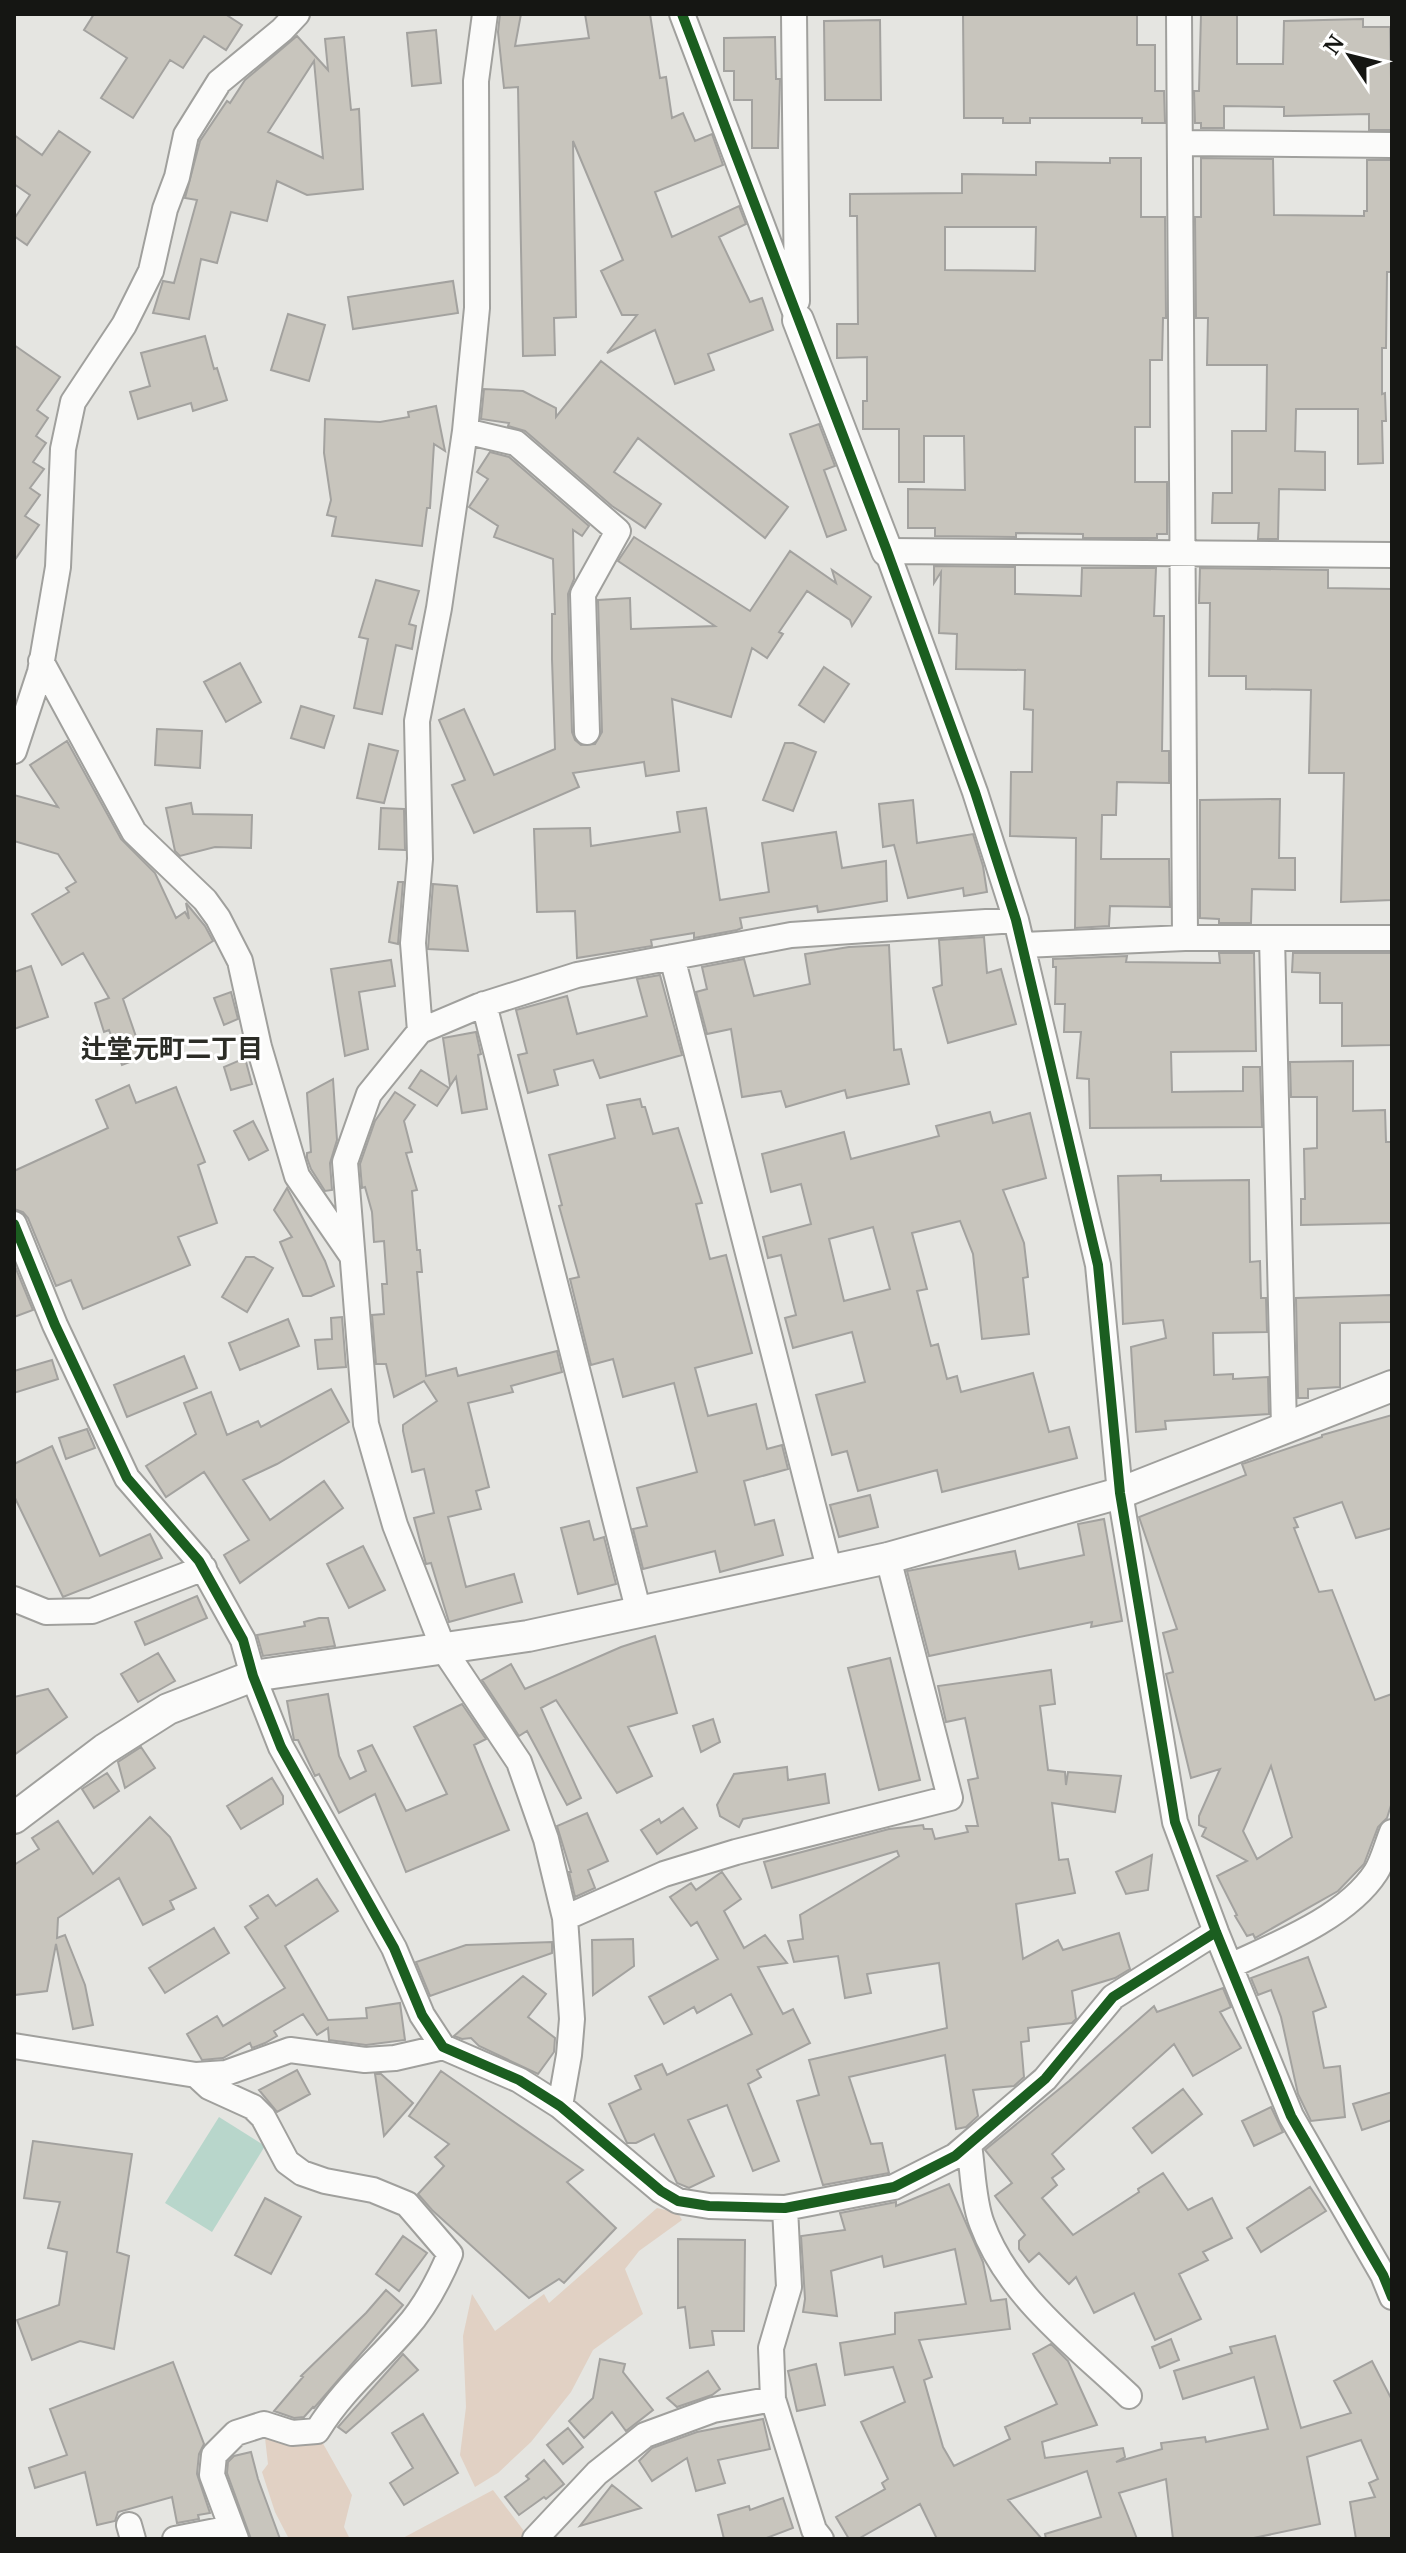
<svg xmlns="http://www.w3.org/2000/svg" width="1406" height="2553" font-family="'Noto Serif','Noto Sans JP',serif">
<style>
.green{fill:#e1d1c4}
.water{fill:#b8d6cb}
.building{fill:#c8c5bd;stroke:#a3a29f;stroke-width:2;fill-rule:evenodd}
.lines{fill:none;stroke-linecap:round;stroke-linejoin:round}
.minor-casing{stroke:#a0a09d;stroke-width:28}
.tertiary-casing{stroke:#a0a09d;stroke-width:34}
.minor{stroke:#fbfbfa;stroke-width:24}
.tertiary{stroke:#fbfbfa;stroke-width:30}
.cycleway-casing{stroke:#fff;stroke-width:15}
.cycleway{stroke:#1b5e20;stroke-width:10}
.labels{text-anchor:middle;stroke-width:6;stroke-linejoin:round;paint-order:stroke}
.neighbourhood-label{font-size:26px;font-weight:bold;fill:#2c2d27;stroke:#fff}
</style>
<rect width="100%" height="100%" fill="#e5e5e1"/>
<path class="green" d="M657,2208l21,5 4,7 -43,31 -14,18 18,45 -50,36 -22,42 -40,50 -33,31 -23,14 -15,-32 6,-48 -3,-71 9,-42 23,37 49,-37 5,9z
M265,2438l23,5 33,-3 31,55 -8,32 6,12h-61l-14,-27 -13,-40 6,-8z
M493,2490l37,49h-129z"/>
<path class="water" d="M219,2117l46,29 -53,86 -47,-29z"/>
<path class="building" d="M94,14h131l17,11 -16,25 -22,-14 -21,32 -13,-8 -37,58 -32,-20 26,-40 -43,-28z
M500,14h21l-6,32 74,-8 -4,-24h65l10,64 6,-1 6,41 11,-5 12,28 17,-7 11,31 -68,27 17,45 67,-31 7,18 -27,13 31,65 12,-4 11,32 -65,24 6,16 -39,14 -20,-54 -48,23 30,-38h-15l-21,-44 22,-11 -50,-119 3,176 -22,1 1,37 -32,1 -5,-269 -14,1 -6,-56z
M963,14h174v31h18v46h9l1,32h-23v-5h-112v5h-27v-5h-39z
M1201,14h36v50h46l1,-43 79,-2v8h27l2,103h-23v-16l-85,2v-9l-60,-1v22h-23v-5h-6l-1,-32h5z
M880,20l1,80h-56l-1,-79z
M436,30l5,53 -29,3 -5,-53z
M297,36l31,34 -3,-31 19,-2 7,73 8,-1 4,80 -56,6 -30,-14 -10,40 -36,-9 -14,51 -16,-4 -12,60 -36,-6 10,-32 11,2 23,-83 -12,-2 15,-57 27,-40 3,2 15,-23zM314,61l9,97 -55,-26z
M775,37l1,42h4l-2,69h-26v-48h-18v-29h-10v-33z
M59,131l31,21 -63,93 -13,-9v-17l16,-24 -16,-11v-49l28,20z
M1110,158h31v59h24l1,101h-3l-1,42h-12v67h-15v55h32v52h-10v4h-74v-4l-67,-1v4l-81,-1v-8h-27v-39l57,1 -1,-54h-40v46h-25v-53h-36v-28h4v-44l-30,1v-34h21l-1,-108h-7v-22l112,-1v-19l74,1v-13l74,1zM945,227h91l-1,44 -90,-1z
M1201,158l72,1 1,56 90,1v-5h3v-51h25v112h-5l-1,76h-4v46l3,-1 1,28h-4l1,42 -25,1v-55h-62l-1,42 30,1v38l-46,-1 -1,50h-20l1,-16h-47l1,-30h19v-62h34l1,-66h-60l1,-47h-12l-1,-101h6z
M453,281l5,32 -105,16 -5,-32z
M288,314l37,11 -16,56 -38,-11z
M205,336l9,33 3,-1 10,32 -34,11 -2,-8 -53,16 -8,-27 20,-6 -9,-33z
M14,345l46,32 -23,33 11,8 -12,18 10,7 -13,19 11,7 -14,19 10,7 -15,21 14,9 -25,36z
M601,361l187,146 -23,31 -127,-100 -24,34 47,32 -16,24 -33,-22 -87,-75 -17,-5 1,-3 -28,-4 3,-30 39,2 33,17v9z
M436,406l9,45 -11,-7 -4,64h-3l-5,38 -90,-10 4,-19 -9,-2 4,-15 -7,-47 1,-34 55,3 29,-5 -1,-5z
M819,424l16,42 -11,4 22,60 -19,7 -37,-103z
M490,452l19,5 80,69 -7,10 -9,-6 1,49 -6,15 4,138 3,8 6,5 14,-1 7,-12 -4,-132 32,-2 1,31 84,-3 -97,-65 16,-24 116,74 40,-60 46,32 -4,-13 39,27 -19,29 -2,-6 -43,-29 -28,41 4,2 -16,24 -15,-10 -21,69 -59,-18 7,72 -33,5 -2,-14 -71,11 6,14 -105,46 -22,-48 13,-5 -26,-60 25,-11 30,66 61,-26 -3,-90v-45h3l-2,-55 -59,-22 4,-11 -29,-19 19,-28 -11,-7z
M934,566l81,1v27l66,2 1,-28h74l-2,48h10l-2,135h7v32l-52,-1 -1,33h-14l-1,44h68l1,48 -60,-1 -1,20 -34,2 1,-90 -66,-2 1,-64h21l1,-62 -9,-1 1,-39 -69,-1 1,-35 -18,-1 2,-61 -7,11z
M1200,568l128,2v18l64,1v311l-51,2 3,-129h-35l2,-83 -65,-1v-13h-37l1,-73h-11z
M376,580l43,11 -10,33 7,2 -4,23 -16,-4 -14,69 -28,-6 14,-69 -9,-2z
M240,663l21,39 -35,20 -22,-40z
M824,667l25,17 -25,38 -25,-17z
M301,706l33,10 -10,32 -33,-10z
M157,729l45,2 -2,37 -45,-3z
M67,741l54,98 34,34 21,45 9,-6 4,7 -3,-16 19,23 8,15 -90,58 20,58 -21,8 -13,-35 -5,2 -9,-29 14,-5 -26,-45 -21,12 -30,-51 37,-22 -3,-4 10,-6 -18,-28 -44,-13v-46l44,12 -28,-42z
M785,743h8l23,9 -23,59 -30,-11z
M369,744l29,7 -14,52 -27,-5z
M1280,799l-1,59h16v32l-43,-1 -1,34h-32v-4l-19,-1v-118z
M913,800l4,43 56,-9 10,32 4,26 -23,4 -1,-8 -55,10 -14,-53 -11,2 -4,-43z
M191,803l2,11 59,1 -1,33 -36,-1 -35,9 -5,-5 -9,-43z
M381,808l23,1 1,41 -26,-1z
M706,808l14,92 49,-8 -7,-49 74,-11 6,36 44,-7 1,40 -69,11 -1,-6 -77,12 2,10 -5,2 -43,8v-5l-43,7 1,6 -75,12 -2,-47 -38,1 -3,-83 56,-1 1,18 89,-14 -3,-20z
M398,882h5l-5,62 -9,-2z
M433,884l24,2 11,65 -40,-2z
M984,937l3,36 14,-4 15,55 -68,19 -15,-55 9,-3 -3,-45z
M889,945l5,105 7,-1 8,35 -62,14 -2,-8 -59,17 -5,-16 -39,6 -11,-68 -24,5 -11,-42 11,-3 -5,-22 42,-8 10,37 56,-12 -5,-30 44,-7z
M1219,953h35l2,98 -85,1 1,40 71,-1v-24h17l2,60 -172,1 -1,-49 -12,-1 4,-46h-17l1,-28h-10l1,-37h-3v-8l74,-3 -1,6 94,1z
M1293,953h99v92l-50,1v-43h-22v-30l-28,-1z
M391,960l4,26 -36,6 9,57 -23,7 -14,-87z
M31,966l17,51 -34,12v-57z
M660,975l22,80 -82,23 -7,-18 -39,10 4,15 -30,8 -10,-38 9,-2 -11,-43 51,-14 10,38 70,-18 -10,-37z
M231,992l7,27 -14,6 -10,-27z
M476,1032l5,22 -3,1 9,54 -25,4 -6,-36 -6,9 -7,-48z
M245,1058l7,26 -21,6 -7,-23z
M1353,1061v50l32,-1 1,32h6v81l-91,2v-26h4l-1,-50 13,-1v-51h-26l-1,-35z
M421,1070l28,18 -12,18 -28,-18z
M333,1079l4,61 -7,23 2,27 -7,1 -14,-22 -4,-11v-5l4,-1 -4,-59z
M129,1085l7,18 40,-16 29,75 -7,3 19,58 -39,14 12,28 -107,44 -12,-29 -15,6 -28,-68 -5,-6 -9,-3v-38l94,-43 -12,-28z
M395,1092l20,13 -11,16 8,31 -6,1 11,37 -5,1 5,59h3l2,22h-5l9,104 30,-8 2,8 99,-25 5,21 -51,14 2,6 -45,11 21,84 -13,4 5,18 -33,8 18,70 48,-13 8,28 -73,20 -18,-59 -5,1 -12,-46 20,-5 -10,-44 -12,3 -9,-41v-6l34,-24 -13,-20 -30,16 -8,-33h-10l-4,-49 12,-1 -2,-30h5l-3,-43 -10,1 -2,-30 -7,-25 -3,1 -2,-24 15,-43z
M640,1099l2,8h3l8,27 25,-6 24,75 -6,1 14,55 16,-4 26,98 -57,15 13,48 48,-12 11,45 15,-4 6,24 -44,12 11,44 19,-5 9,35 -63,17 -5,-21 -72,18 -10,-40 14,-3 -10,-38 60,-16 -23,-89 -51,14 -10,-38 -22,6 -21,-86 9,-2 -20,-71 3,-1 -13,-50 66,-17 -8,-33z
M990,1112l3,11 37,-10 16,65 -43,12 21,53 4,34 -5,1 6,56 -47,5 -9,-85 -13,-33 -48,12 15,56 -10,2 14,55 7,-2 9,35 10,-3 4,16 72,-19 16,59 20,-5 8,31 -135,34 -5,-22 -79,21 -11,-40 -15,4 -16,-60 49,-13 -13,-50 -59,16 -8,-30 11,-3 -15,-60 -13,3 -5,-21 48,-13 -10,-40 -30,8 -9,-38 82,-22 7,27 88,-23 -3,-10zM873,1227l17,62 -46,12 -15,-62z
M253,1121l15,29 -19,10 -15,-29z
M1161,1175v6l88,-1 1,82 10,-1 1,37h5l1,34 -54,1 1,42 19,-1v5l35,-2 1,37 -104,7 1,8 -30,3 -5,-85 35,-9 -3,-18 -40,4 -5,-148z
M287,1188l38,73 9,25 -23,10h-8l-23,-54 12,-5 -18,-27z
M246,1257h8l19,11 -26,44 -25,-15z
M14,1264l19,46 -19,7z
M1391,1295v27l-51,1v64l-32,2v9h-10l-2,-100z
M342,1317l4,50 -28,2 -3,-29 17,-1 -1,-21z
M288,1319l11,27 -59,24 -11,-27z
M184,1356l13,32 -70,29 -13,-32z
M52,1360l6,19 -44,14v-22z
M331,1389l18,33 -72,42 -34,16 27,40 54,-39 19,27 -103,75 -16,-28 25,-15 -45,-68 -38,25 -20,-31 50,-32 -12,-31 27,-11 16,43 31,-14 3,6z
M1392,1415v113l-36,10 -14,-36 -48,16 4,9 -4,1 25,64 13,-2 43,110 17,-6v108l-5,16 -9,9 -14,37 -26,27 -83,47 -2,-4 -6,2 -12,-20 2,-1 -20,-39 30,-15 -45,-25 4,-8 -7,-3v-9l21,-47 -29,9 -25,-104 7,-2 -10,-39 14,-4 -38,-112 107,-42 -4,-11 80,-27v-2zM1271,1766l21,71 -35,22 -14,-28z
M87,1429l8,19 -29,11 -7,-21z
M52,1446l48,110 50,-22 12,24 -99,39 -49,-101v-32z
M870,1495l8,32 -39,10 -9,-32z
M1104,1519l18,102 -31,6 1,-5 -163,34 -22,-85 108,-20 4,18 65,-14 -6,-31z
M589,1521l5,19 10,-3 12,47 -38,10 -17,-66z
M363,1546l22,44 -36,18 -22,-44z
M197,1596l10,22 -62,27 -10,-23z
M319,1618h9l7,28 -72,10 -6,-21 48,-9 -1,-4z
M655,1636l22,77 -49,14 24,49 -35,17 -61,-93 -15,8 40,90 -14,7 -40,-74 -8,5 -37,-56 29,-16 14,25 96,-42z
M158,1653l17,28 -37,21 -17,-28z
M890,1658l30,122 -41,10 -31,-122z
M1051,1670l4,34 -15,2 8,64 17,2 1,13 2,-13 53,4 -6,36 -63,-9 7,57 9,-1 7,34 -59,11 7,55 35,-19 5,10 56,-17 11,36 -15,9 -43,13 4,28 -4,4 -44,5 1,13 -8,1 3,35 -10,9 -41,4 5,26 -12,11 -10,2 -11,-74 -96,22 22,67 11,-1 7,30 -66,12 -26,-84 22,-6 -10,-35 138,-32 -8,-65 -72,11 4,19 -26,5 -7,-42 -44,6 -6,-21 15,-2 -3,-24 99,-59 -2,-5 -125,37 -8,-26 125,-33 34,-4 1,4h8l3,10 33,-7 -2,-6h12l-10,-46 10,-2 -13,-60 -19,4 -8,-36z
M48,1689l19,28 -53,38v-58z
M328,1694l11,62 11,23 16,-8 -8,-20 14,-6 34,66 41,-17 -33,-67 48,-23 24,35 -12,6 35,85 -103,42 -31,-78 -36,19 -20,-39 -4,2 -17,-36h-4l-7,-39z
M713,1719l7,23 -19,10 -8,-26z
M141,1747l14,21 -30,20 -7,-26z
M787,1767l1,13 37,-6 4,29 -86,16 -4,8 -19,-11 -3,-11 17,-31z
M107,1773l12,18 -25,17 -12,-19z
M272,1778l11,18v8l-42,25 -14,-23z
M683,1808l14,20 -40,26 -16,-24 18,-11 2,4z
M587,1813l21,48 -20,9 7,18 -20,9 -6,-25h2l-14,-46z
M150,1817l20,20 26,51 -26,13 4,8 -31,16 -24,-47 -61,40 -1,20 8,-3 20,50 8,40 -20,4 -17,-85 -9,47 -33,4v-130l25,-16 -7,-11 26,-17 35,53z
M1152,1855l-4,35 -22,4 -10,-22z
M722,1872l19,27 -17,12 20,37 21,-13 22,28 -29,4 25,47 10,-5 17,34 -53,27 4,7 -13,7 31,77 -26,10 -26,-66 -39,15 26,56 -25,12 -12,-5 -23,-49 -18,9h-9l-18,-39 32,-15 -6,-13 27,-12 5,11 85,-41 -21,-40 -34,19 -3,-6 -30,17 -15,-27 69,-38 -21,-37 -6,4 -21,-29 21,-14 5,7z
M317,1879l21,32 -53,35 43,74 39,-2 -1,-10 34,-5 5,37 -39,5 -37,-5 -1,-12 -11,7 -14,-21 -29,17 3,5 -12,7 -13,5 -2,-5 -27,15 -21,2 -15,-26 30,-18 6,10 62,-38 -40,-61 13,-9 -8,-12 18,-11 8,11z
M214,1928l15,25 -64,40 -16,-25z
M633,1939l1,27 -41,29 -1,-55z
M552,1942v11l-122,43 -14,-34 50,-17z
M1308,1957l18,50 -13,5 11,56 16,-2 5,51 -34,4 -13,-27 -17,-77 -10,-27 -13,5 -7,-17z
M523,1976l23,18 -18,23 27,21 -1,14 -16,22 -59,-28 -8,-8 -9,1 -8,-3z
M1223,1988l8,19 -11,5 21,36 -48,28 -19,-32 -122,110 12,15 -12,9 5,7 -15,13 31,37 66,-43 -1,-3 25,-16 25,37 24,-12 20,40 -29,14 5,8 -29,14 22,45 -46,21 -21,-47 -40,20 -18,-36 -7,7 -30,-31 -10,9 -10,-13v-8l6,-6 -30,-39 17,-13 -27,-33 84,-69 85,-75 3,6z
M297,2070l13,24 -33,18 -18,-22z
M441,2071l142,99 -16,12 49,46 -52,55 -5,-4 -30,19 -97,-88 -14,-16 26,-28 -9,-9 14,-13 -40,-28z
M375,2074h6l32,29 -29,33z
M1183,2089l19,25 -50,39 -19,-25z
M1392,2092v28l-30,10 -9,-26z
M1271,2107l12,25 -29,14 -12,-25z
M33,2141l99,13 -15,98 12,4 -15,93 -34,-8 -48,19 -15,-40 42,-15 8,-53 -19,-4 12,-46 -36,-4z
M949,2184l34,78 8,39 15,-2 4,30 -91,11 13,37 -8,3 19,67 11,19 56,-27 -5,-12 52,-23 -24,-50 18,-10 17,17 29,64 -55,17 3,16 78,-10 2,9 -9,5 46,-13 -1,-6 44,-6 1,5 62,-13 -14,-52 -71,22 -9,-28 58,-18 -2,-6 45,-11 26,92 50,-15 -17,-32 38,-20 20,39v139h-36l-6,-37 25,-5 -6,-14 9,-4 -17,-39 -54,17 13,67 -71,15h-76l-7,-60 -47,14 18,46h-91l-1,-5 56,-17 -14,-46 -79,29 34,39h-105l-17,-35 -62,35h-9l-13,-22 49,-28 -3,-6 6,-4 -27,-57 44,-20 -12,-35 -48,8 -5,-32 55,-9v-21l71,-9 -11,-55 -71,18 -2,-11 -51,15 6,45 -34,-4 2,-13 -4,-63 44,-6 -5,-17 56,-11v4z
M1310,2187l16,24 -65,41 -14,-24z
M265,2198l36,19 -30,57 -36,-19z
M403,2236l24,17 -28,38 -23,-17z
M678,2239l67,1 -1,91h-32l2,14 -24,3 -5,-41 -7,1z
M386,2290l17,15 -89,103 -1,-1 -9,10 -10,1 -20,-7 29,-34 -2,-1 65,-63z
M1171,2339l8,21 -19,8 -8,-21z
M403,2354l15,16 -72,63 -8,-6z
M600,2359l25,5 -2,8 30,38 -27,21 -14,-19 -28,26 -15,-17 24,-23z
M173,2362l31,82 -5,10 -2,20 13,39 -12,2 1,4 -22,4 -5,-26 -54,15 -3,9 -18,4 -12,-53 -50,16 -6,-20 38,-13 -17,-46z
M816,2364l9,41 -28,6 -9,-40z
M708,2371l12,18 -8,6 -35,12 -10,-9z
M423,2414l35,59 -54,32 -14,-22 23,-15 -21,-35z
M763,2419l7,30 -52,11 7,23 -29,8 -9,-33 -35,23 -13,-20 13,-13 45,-16z
M568,2428l15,19 -20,17 -16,-19z
M251,2452l7,27 22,60h-29l-24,-66 1,-11 6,-6z
M544,2460l20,24 -18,15 -2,-2 -25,18 -14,-18 24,-18 -3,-3z
M612,2485l29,23 -61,18z
M783,2498l10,30 -29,11h-40l-6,-24 31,-9 1,4z"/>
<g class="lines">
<g class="minor-casing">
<path id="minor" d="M682,14l116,306
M794,14l3,287
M1179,14l6,924
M1180,143l212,2
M465,431l51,12 102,88 -35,63 4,138
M1392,555l-505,-4 88,241 41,128 82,345 22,228 55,329 41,110 75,184 92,159 9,22
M41,661l93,171 71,68 13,18 22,43 19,86 38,129 55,80
M14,751l26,-79 18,-105 5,-118 10,-47 51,-77 27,-54 14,-62 12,-32 9,-42 33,-53 63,-52 15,-16
M1272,938l12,489
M1023,945l162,-7h207
M672,957l158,615
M484,1004l155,609
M420,1031l-7,-88 7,-84 -3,-138 22,-113 26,-177 12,-123 -1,-227 9,-67
M14,1224l41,101 72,153 72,83 44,79 10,36 28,71 113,201 28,67 21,32 76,33 41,26 101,85 17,10 31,5 76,2 109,-21 61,-31 90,-77 68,-82 103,-65
M14,1599l32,13 46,-1 112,-43
M565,1918l99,-44 72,-22 214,-54 -62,-240
M1230,1966c48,-22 117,-49 146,-94 7,-11 11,-28 16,-40
M14,2046l182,29 13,12 44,20 10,10 24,45 15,11 23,8 48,9 34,14 43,50c-11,26 -25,53 -44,74 -31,36 -62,60 -89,103l-25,2 -28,-9 -28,9 -22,22 -2,20 24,64
M196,2075l30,-2 64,-23 75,10 30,-2 48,-11
M560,2106l9,-51 3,-36 -7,-101 -19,-79 -27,-77 -75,-112 -49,-125 -29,-101 -21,-262 24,-68 51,-63 59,-25 98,-31 214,-40 225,-15
M969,2145c4,25 4,56 13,79 26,71 93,121 147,172
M785,2208l4,79 -18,61 2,51 41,131 7,9
M129,2525l4,14
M175,2539l56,-11
M535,2539l62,-66 48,-38 68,-25 60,-11"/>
</g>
<g class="tertiary-casing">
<path id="tertiary" d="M798,320l89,231
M14,1818l91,-69 63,-40 85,-33 275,-40 360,-78 232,-65 272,-107"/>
</g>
<use href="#minor" class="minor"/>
<use href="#tertiary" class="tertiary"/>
<g class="cycleway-casing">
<path id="cycleway" d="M682,14l205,537 88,241 41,128 82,345 22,228 55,329 41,110 75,184 92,159 9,22
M14,1224l41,101 72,153 72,83 44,79 10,36 28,71 113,201 28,67 21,32 76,33 41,26 101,85 17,10 31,5 76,2 109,-21 61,-31 90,-77 68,-82 103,-65"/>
</g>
<use href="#cycleway" class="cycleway"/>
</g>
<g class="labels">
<g class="neighbourhood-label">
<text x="172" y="1058">辻堂元町二丁目</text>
</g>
</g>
<rect width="1406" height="2553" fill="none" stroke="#151613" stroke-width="32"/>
<g transform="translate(1350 56) rotate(305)" stroke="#ffffff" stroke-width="6" paint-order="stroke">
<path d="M0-6L14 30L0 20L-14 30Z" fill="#151613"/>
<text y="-12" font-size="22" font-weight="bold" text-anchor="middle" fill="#151613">N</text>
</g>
</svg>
